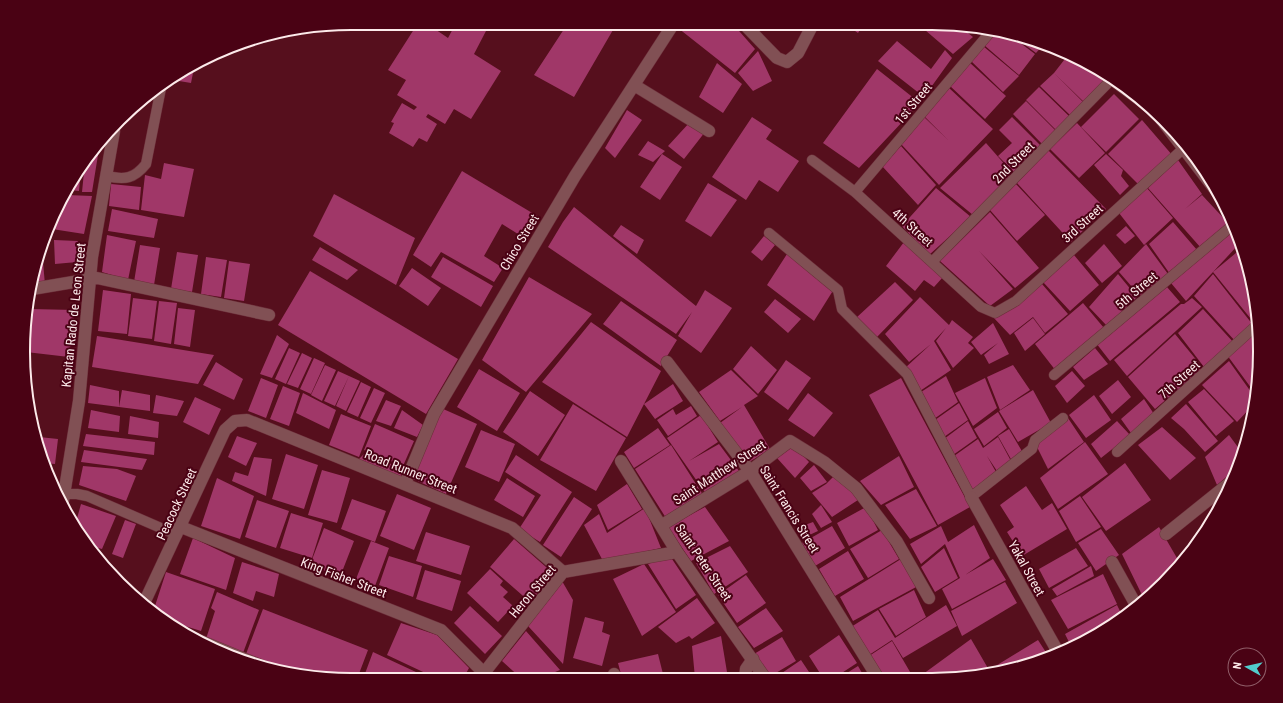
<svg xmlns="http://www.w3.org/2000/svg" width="1283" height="703" font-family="'Roboto Condensed',sans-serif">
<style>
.building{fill:#a03768}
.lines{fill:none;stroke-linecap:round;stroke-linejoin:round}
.service-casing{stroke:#6d2e3a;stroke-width:11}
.minor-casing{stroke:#6d2e3a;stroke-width:13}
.service{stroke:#815054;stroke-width:10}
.minor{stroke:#815054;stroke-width:12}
.labels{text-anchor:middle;stroke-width:4;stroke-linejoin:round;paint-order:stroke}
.street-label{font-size:13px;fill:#fceaea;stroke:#4a0214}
.rim{fill:none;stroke:#fceaea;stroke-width:2}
</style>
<rect width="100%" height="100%" fill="#560f1d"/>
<path class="building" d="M418,23h8l22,15 8,-15h15l15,8 -12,23 27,17 -30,48 -17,-10 -9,15 -17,-10 -2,3 11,7 -10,18 -8,-4 -6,9 -24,-14 5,-10 -3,-1 11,-19 12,7 3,-3 -20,-12 9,-15 -18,-10z
M568,23h49l-43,74 -40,-22z
M681,23h51l23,26 -20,24 -57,-45z
M845,24h19l-6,9z
M918,24l40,1 15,12 -20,17z
M968,26l13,2 -4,5z
M995,31l12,2 28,21 -16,21 -35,-30z
M1009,33l8,1 26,11 -7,8z
M897,41l34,28 14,-19 7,8 -28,39 -46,-36z
M983,46l36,30 -16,16 -33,-32z
M758,51l14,30 -19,10 -15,-18z
M1068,55l15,7 26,18 -23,24 -32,-31z
M969,62l37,34 -21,23 -36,-34z
M717,63l25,21 -19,29 -24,-16z
M194,68l-3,15 -18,-3z
M877,69l43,34 -61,65 -36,-25z
M1054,73l31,31 -13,13 -32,-31z
M948,87l45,42 -54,56 -38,-41 22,-28 25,24 -24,-24z
M1039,87l32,31 -14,13 -31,-31z
M1114,94l25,25 -33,33 -25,-25z
M1026,101l31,31 -13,14 -31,-32z
M627,110l15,10 -27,38 -10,-10z
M752,117l20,13 -6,9 33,22 -21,31 -19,-12 -13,20 -34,-23z
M1012,117l31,31 -27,26 -18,-18 14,-13 -13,-13z
M1142,120l31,36 -34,29 -31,-31z
M690,122l15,10 -21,27 -16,-13z
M1077,123l28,30 -26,25 -29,-29z
M648,141l17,10 -12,11 -15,-7z
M986,143l28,32 -41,40 -33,-27z
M901,146l35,39 -18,20 -36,-39z
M1048,150l58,59 -35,33 -54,-59z
M93,154l5,1 -6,37h-10l3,-30z
M662,154l20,13 -22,33 -20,-13z
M1106,154l17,16 -2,6 8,10 -9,9 -26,-30z
M1178,160l24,34 -17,15 17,-14 27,29 -28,24 -53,-60z
M164,163l30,6 -10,48 -43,-7 4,-35 16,4z
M81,166l-2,25 -10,-1 9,-21z
M462,171l77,46 -13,22 -24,-15 -18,32 19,12 -9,14 -53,-30 -10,15 -18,-12z
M708,183l29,17 -26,37 -26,-16z
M1015,183l30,32 -28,26 -27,-31z
M111,184l30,3 -2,23 -30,-4z
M1146,187l27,31 -29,27 -25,-32z
M936,188l35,29 -42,38 -27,-29z
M334,194l81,44 -19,47 -83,-49z
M67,195l25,1 -8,38 -32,-5z
M574,207l122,99 9,-16 27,18 -31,45 -23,-17 14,-24 -16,22 -128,-87 15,-25z
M112,209l46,10 -4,19 -46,-7z
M990,212l49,56 -24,20 -36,-37 34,38 -23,17 -50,-45z
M1173,222l24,28 -27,24 -21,-30z
M621,225l23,15 -7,14 -24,-18z
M1126,226l9,10 -10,8 -9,-9z
M1231,231l9,12 -54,58 -15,-18z
M107,235l29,6 -8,39 -26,-8z
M764,236l11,9 -13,16 -11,-9z
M54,240l24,1 -1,21 -22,2z
M904,242l39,35 -9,10 -10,-7 -9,11 -29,-25z
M1104,244l18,22 -20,17 -17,-20z
M1146,244l22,30 -28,22 -21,-24z
M140,245l20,3 -6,37 -20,-3z
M320,247l38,23 -11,10 -35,-20z
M1242,248l7,18 9,55 -3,3 -42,-52z
M42,250l3,35 -13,1 2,-19z
M177,252l21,3 -6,37 -21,-3z
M787,254l47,35 -20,32 -47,-36z
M1074,255l25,30 -29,26 -27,-29z
M206,257l21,3 -6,37 -20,-3z
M443,257l50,29 -12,21 -50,-30z
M229,261l21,3 -6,37 -20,-3z
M412,268l29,20 -13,18 -29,-20z
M310,271l148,88 -32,55 -148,-89z
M1118,274l19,23 -30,29 -18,-19z
M1213,274l40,51 -17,17 -42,-46z
M529,277l63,37 -66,78 -44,-32z
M895,282l18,18 -36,37 -21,-19z
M1042,284l26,30 -23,19 -12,-16 -23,18 -17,-18z
M1167,287l13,15 -70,59 -14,-18z
M103,290l28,4 -4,40 -29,-3z
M920,297l29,28 3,-5 21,17 -5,6 6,5 -21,20 -17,-27 10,-13 -12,13 17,29 -31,21 -15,-23 26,-24 -22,18 -24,-28z
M133,298l24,3 -5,38 -24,-3z
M1192,298l10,9 -75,69 -13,-16 67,-56h3z
M775,299l26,20 -13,14 -24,-21z
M159,301l18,2 -6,41 -17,-3z
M621,301l56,39 -16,26 -58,-42z
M1083,303l21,25 -48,43 -21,-27z
M178,308l17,2 -5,37 -16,-3z
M30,309l45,1 -6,47 -43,-5z
M1203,309l31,34 -30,24 -26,-34z
M1033,318l12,16 -20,17 -11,-18z
M591,322l70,49 -34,66 -85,-55z
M993,323l16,31 -20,10 -5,-9 14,-12 -17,12 -10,-13z
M1257,329l2,3 -2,64 -30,-41z
M1175,334l28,34 -48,41 -27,-32z
M277,335l12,9 -17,34 -12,-4z
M97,336l117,19 -16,29 -106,-17z
M751,346l26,24 -19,24 -25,-25z
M289,348l11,5 -14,31 -11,-5z
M1095,348l13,16 -24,16 -11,-13z
M302,353l10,5 -14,30 -11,-4z
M314,358l11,5 -14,31 -11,-5z
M786,360l25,18 -23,32 -24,-18z
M1229,361l27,38 -1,4 -18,19 -35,-37z
M216,362l27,17 -9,21 -31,-15z
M325,365l11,5 -14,31 -11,-6z
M1013,365l17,25 -30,20 -13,-33z
M479,369l41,24 -23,38 -40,-24z
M731,370l27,26 -14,9 26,44 -24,15 -26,-41 22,-16 -22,14 -21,-29z
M24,371h3l3,24h-1z
M338,371l11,5 -14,30 -11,-5z
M1072,371l13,15 -18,17 -12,-17z
M349,376l11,5 -14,30 -10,-5z
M946,376l12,26 -24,17 -13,-27z
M261,378l17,7 -12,33 -18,-7z
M901,378l69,129 -32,18 -69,-130z
M985,378l12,30 -24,18 -18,-33z
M1118,380l13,17 -19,17 -13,-18z
M361,382l10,5 -13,30 -11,-5z
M673,384l10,17 -28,18 -11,-15z
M90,385l29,6v16l-31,-4z
M283,386l17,7 -11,33 -19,-7z
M374,388l11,5 -14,30 -11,-5z
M1204,389l30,32 -18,15 -28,-34z
M122,390l28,5v16l-31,-4z
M1033,390l18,33 -33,19 -19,-31z
M530,391l35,24 -27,41 -35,-24z
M303,393l33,17 -7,19 -33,-16z
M808,393l25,20 -19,24 -26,-17z
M156,395l28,6 -7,15 -24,-3z
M1094,395l17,25 -25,18 -17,-23z
M195,397l26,12 -12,26 -26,-13z
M1144,399l10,15 -23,19 -10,-14z
M386,400l15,6 -10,20 -15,-5z
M959,403l9,17 -24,17 -9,-17z
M573,404l53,34 -30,53 -56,-31z
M1186,404l32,37 -13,11 -21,-23 -13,-11z
M691,406l6,10 -29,20 -11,-16 16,-11 3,6z
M441,408l36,16 -31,70 -35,-16z
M91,410l29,6 -1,16 -31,-4z
M402,410l21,15 -6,12 -23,-9z
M998,412l9,16 -23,18 -10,-17z
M341,414l30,12 -12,31 -30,-12z
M701,415l17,27 -29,19 30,-17 20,27 -33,23 -39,-56z
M130,416l29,6 -1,16 -30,-4z
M1068,418l16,24 -36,27 -13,-26z
M968,421l9,17 -24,17 -9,-16z
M1117,421l13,14 -29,23 -10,-14z
M375,424l39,17 -11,25 -39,-16z
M1162,427l34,31 -26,22 -32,-35z
M658,428l12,17 -36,23 -10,-16z
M1009,429l14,24 -11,8 -14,-25z
M481,430l34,14 -16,38 -34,-15z
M86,434l69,8 -1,13 -71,-9z
M1229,435l14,19v3l-6,11 -20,17 -12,-28z
M237,436l20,7 -11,23 -18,-9z
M39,437l19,2 -3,25 -10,-1z
M998,437l13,24 -14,10 -10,-15 9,16 -24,18 -18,-34 24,-17 5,9z
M1085,442l23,32 -50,35 -18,-31z
M671,445l32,50 -37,23 -31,-49z
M794,446l15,16 -14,16 -18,-20z
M84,450l63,9 -5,11 -61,-8z
M365,453l38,16 -2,8 -43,-17z
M286,454l32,11 -14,44 -32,-10z
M516,455l56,37 -32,50 -21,-13 22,-34 -36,-23z
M899,456l15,31 -33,18 -21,-24z
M254,457l18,2 -6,37 -34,-15 3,-9 13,4z
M1125,463l26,37 -45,31 -24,-34z
M814,465l13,17 -16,9 -11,-13z
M83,466l34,3 19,7 -10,25 -47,-16z
M322,470l28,8 -13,45 -29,-8z
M836,474l25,24 -29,19 -20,-24 14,-9z
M217,478l37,18 -14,43 -39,-13z
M507,478l28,18 -12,21 -29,-17z
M627,484l15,25 -34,21 -11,-25z
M1026,486l16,24 10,-7 15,26 -45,27 -15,-24 7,-5 -14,-22z
M916,489l21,37 -27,13 -25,-34z
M397,494l34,14 -17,42 -34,-14z
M1080,496l21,31 -25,15 -17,-31z
M574,497l18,12 -31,48 -18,-12z
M352,499l34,12 -11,31 -34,-13z
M257,500l32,11 -13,37 -31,-11z
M81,504l35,12 -14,33 -11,-3 -15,-24z
M821,505l11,17 -11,6 -9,-14z
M705,507l24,34 -38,20 -23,-34z
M866,507l12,23 -29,16 -12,-23z
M645,508l16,40 -58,13 -19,-36 15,-11 8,19z
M291,513l32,10 -11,35 -32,-10z
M125,520l11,4 -13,34 -11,-4z
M813,522l5,9 -15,7 -6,-10z
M974,525l16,33 -25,17 28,-16 13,21 -54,29 -10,-20 18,-11 -15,-34 -24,20 -11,-20 31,-18 7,16z
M832,526l13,22 -30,18 -13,-23z
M1159,527l22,38 -23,21 -16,9 -20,-41z
M324,528l30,13 -14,36 -30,-12z
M1101,529l18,26 -23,16 -18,-28z
M882,530l17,29 -31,19 -18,-29z
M426,532l44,14 -9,29 -45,-14z
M193,538l42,20 -9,32 -46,-16z
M514,539l40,35 -24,28 -40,-35z
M371,541l18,7 -14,38 -19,-7z
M730,546l18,26 -34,22 -18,-31z
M944,548l14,30 -23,14 -14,-25z
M1076,548l12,18 -39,22 -10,-19z
M848,551l16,28 -29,17 -16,-27z
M389,556l33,10 -9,31 -34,-12z
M670,556l26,39 -20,14 -28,-45z
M901,559l17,27 -65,35 -13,-24z
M242,562l37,12 -5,23 -18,-6 -3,10 -20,-8z
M644,564l32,48 -34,24 -29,-57z
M1091,566l3,10 -37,20 -5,-7z
M490,569l13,12 -3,4 8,7 -5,5 10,9 -15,16 -31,-29z
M425,570l36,11 -9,30 -36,-12z
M166,572l49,17 -14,42 -32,-10 -15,-12z
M1103,574l14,30 -49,25 -17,-29z
M746,575l20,28 -29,20 -19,-28z
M562,581l11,19 -10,64 -35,-38z
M1005,582l12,21 -55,33 -11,-25z
M914,590l12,27 -30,19 -17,-27z
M217,592l42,18 -16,43 -37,-14 9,-28 -4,-3z
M697,598l18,25 -23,16 -3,-3 -13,7 -18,-16z
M946,605l11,21 -54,32 -11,-18 -23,15 -18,-28 27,-17 17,28z
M1117,605l6,12 -9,8 -43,21 -6,-12z
M470,606l32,30 -17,18 -31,-31z
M766,608l17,23 -29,17 -16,-21z
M263,609l105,41 -11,29h-27l-34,-5 -50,-20z
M585,617l19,5 -2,10 8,3 -8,31 -29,-8z
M401,623l36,12 32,33 -6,11h-25l-51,-24z
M526,631l34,39 -22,9h-16l-20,-18z
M839,635l18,28 -23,15h-11l-14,-22z
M721,636l7,42h-33l-3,-32z
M782,637l14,24 -27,16 -15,-23z
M971,639l18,31 49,-30 11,17 -12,5 -52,13 -1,-2 -10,4h-55z
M892,641l21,36 -29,1 -15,-22z
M373,652l58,27h-68z
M658,654l6,24h-42l-4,-15z
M801,660l12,18h-36l-1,-1z
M858,666l7,12h-26z
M597,673l-1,5 -27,1 1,-5z"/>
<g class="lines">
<g class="service-casing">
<path id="service" d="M812,160l43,32 126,115 14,6 21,-12 168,-153
M106,176c19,4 28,3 40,-12l15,-76
M855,192l137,-162
M769,233l69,57 4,19 65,65 64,123 61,-48 3,-9 28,-22
M932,262l180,-183
M1054,375l179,-150
M1117,452l141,-128
M64,494h13l10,2 90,39"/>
</g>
<g class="minor-casing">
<path id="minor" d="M743,23l34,35 10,4 11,-9 15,-29
M1094,66l57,42
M634,85l75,46
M1161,119l56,73
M32,289l65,-11 172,37
M667,362l83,109 128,207
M621,461l56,91 88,126
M405,484l29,-70 141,-238 99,-153
M971,497l87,155
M63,501l16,-100 13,-144 22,-126
M662,525l88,-54 40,-30 34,21 32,26 41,54 32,56
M181,527l260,103 43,43
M1166,534l66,-53
M1112,562l24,43
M145,601l80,-171 10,-9 12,-1 265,108 51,44
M186,635l83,34
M614,674l2,4
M480,678l83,-106 114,-20
M745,678l1,-9 7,-10"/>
</g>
<use href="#service" class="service"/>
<use href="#minor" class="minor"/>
</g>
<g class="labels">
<g class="street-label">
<text transform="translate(913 103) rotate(-50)" y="5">1st Street</text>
<text transform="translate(1013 162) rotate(-45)" y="5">2nd Street</text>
<text transform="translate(1082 223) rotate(-42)" y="5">3rd Street</text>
<text transform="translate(913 227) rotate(42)" y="5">4th Street</text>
<text transform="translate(519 242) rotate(-59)" y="5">Chico Street</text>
<text transform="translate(1136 290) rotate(-40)" y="5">5th Street</text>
<text transform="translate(73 315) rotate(-84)" y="5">Kapitan Rado de Leon Street</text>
<text transform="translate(1179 379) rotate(-42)" y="5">7th Street</text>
<text transform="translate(411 471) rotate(22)" y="5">Road Runner Street</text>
<text transform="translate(719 472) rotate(-33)" y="5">Saint Matthew Street</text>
<text transform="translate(176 504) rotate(-65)" y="5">Peacock Street</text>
<text transform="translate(790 509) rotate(58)" y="5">Saint Francis Street</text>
<text transform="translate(704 562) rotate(56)" y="5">Saint Peter Street</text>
<text transform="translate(1027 568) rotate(61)" y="5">Yakal Street</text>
<text transform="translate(344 577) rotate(21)" y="5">King Fisher Street</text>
<text transform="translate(532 591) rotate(-50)" y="5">Heron Street</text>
</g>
</g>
<path d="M0 0H1283V703H0ZM351 30H932A321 321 0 0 1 1253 351V352A321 321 0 0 1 932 673H351A321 321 0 0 1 30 352V351A321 321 0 0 1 351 30Z" fill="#4a0214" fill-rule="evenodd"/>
<path class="rim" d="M351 30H932A321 321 0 0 1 1253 351V352A321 321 0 0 1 932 673H351A321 321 0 0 1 30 352V351A321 321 0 0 1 351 30Z"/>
<g transform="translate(1247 667) rotate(278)"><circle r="19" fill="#4a0214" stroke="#915f6a"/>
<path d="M0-3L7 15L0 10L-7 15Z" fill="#52cdcd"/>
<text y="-6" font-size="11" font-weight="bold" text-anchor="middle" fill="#fceaea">N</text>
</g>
</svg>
